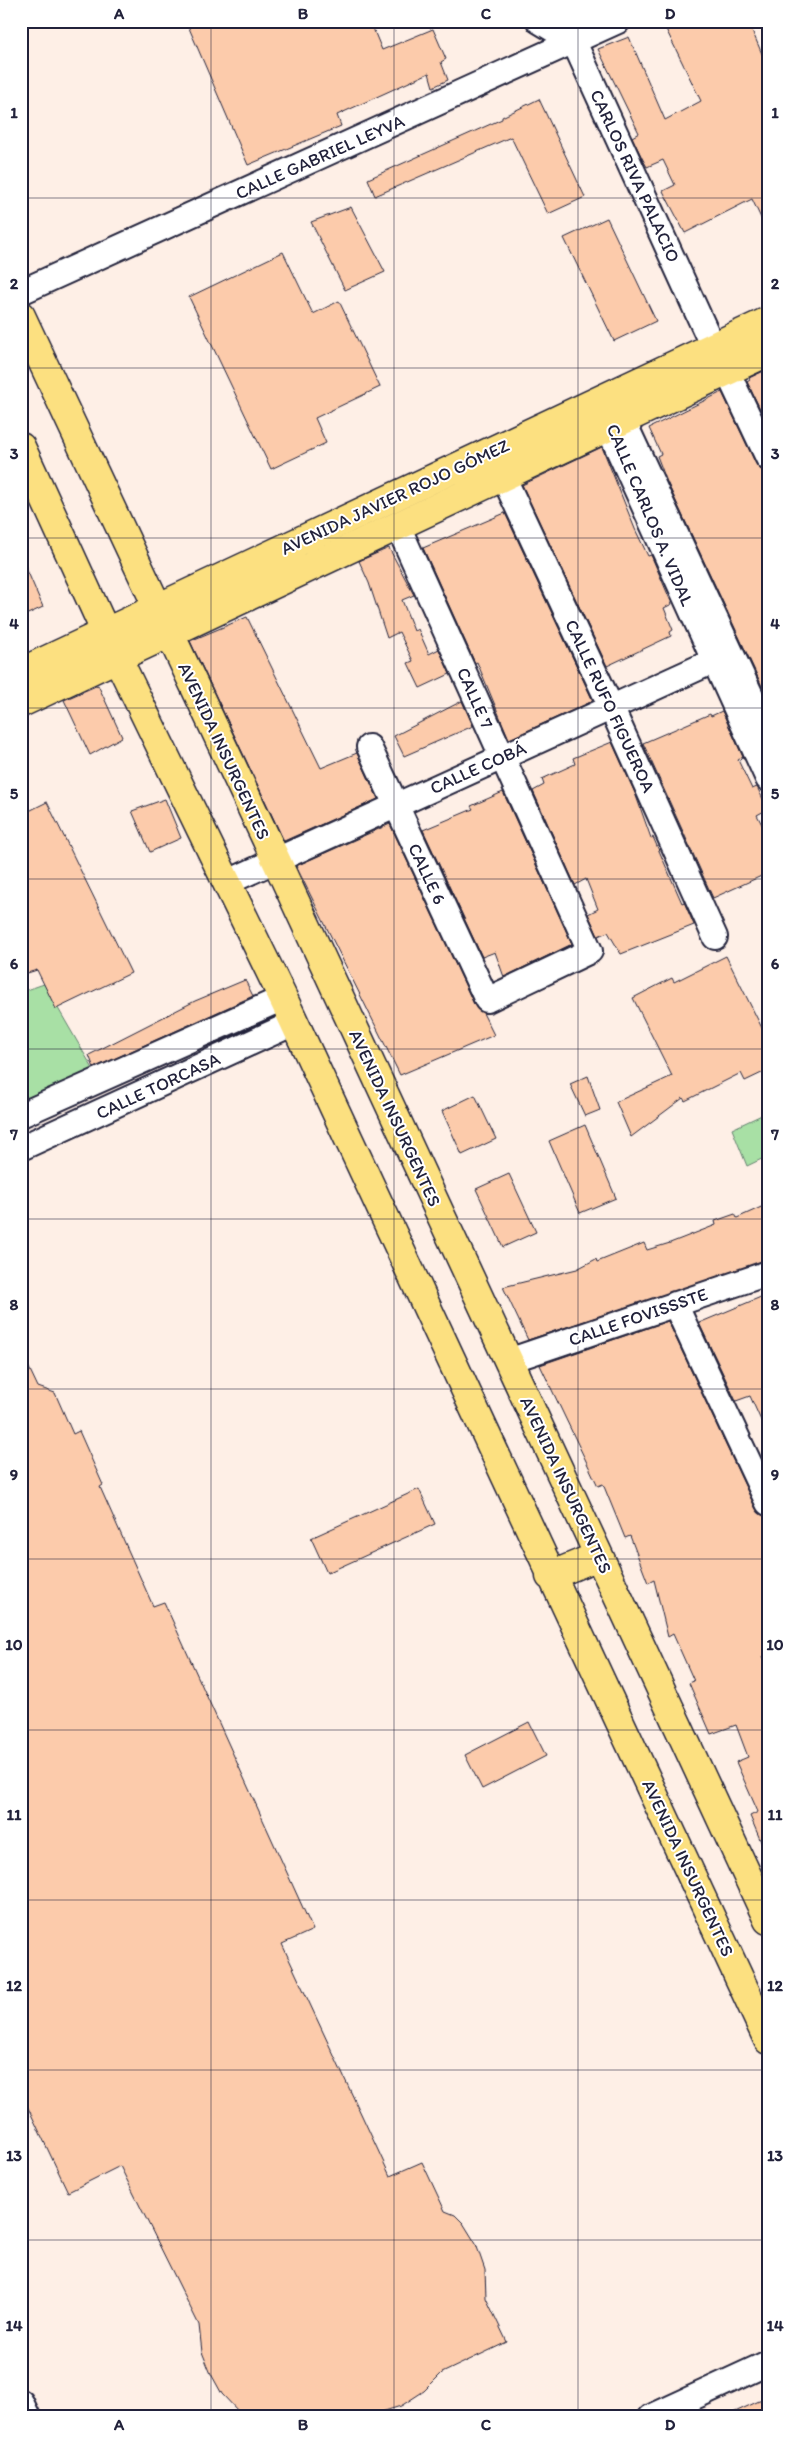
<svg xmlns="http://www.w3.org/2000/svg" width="789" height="2438" font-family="Itim,sans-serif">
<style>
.green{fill:#a8e0a5;stroke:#658170}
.building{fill:#fccbab;stroke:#22223b}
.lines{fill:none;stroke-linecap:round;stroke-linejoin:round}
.minor-casing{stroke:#22223b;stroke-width:28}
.major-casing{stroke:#22223b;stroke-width:31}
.minor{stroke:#fff;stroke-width:24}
.major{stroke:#fce080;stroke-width:28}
.grid{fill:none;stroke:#22223b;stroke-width:1;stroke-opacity:0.55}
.labels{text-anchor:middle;stroke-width:4;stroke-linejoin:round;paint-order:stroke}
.street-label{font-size:18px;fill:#22223b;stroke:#fff}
.neatline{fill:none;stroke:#22223b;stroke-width:2}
.grid-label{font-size:16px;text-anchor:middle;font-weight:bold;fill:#22223b}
</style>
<rect width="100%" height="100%" fill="#feefe6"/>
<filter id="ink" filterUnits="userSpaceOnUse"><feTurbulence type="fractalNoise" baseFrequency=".02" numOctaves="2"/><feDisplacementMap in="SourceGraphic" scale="10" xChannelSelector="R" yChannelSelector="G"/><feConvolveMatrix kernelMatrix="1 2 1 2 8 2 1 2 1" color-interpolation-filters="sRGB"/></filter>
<g filter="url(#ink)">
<path class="green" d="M44,984l52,90 -67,28 -8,-17v-93z
M768,1112v44l-21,10 -15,-37z"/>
<path class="building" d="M186,21h184l12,29 51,-21 13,30 -5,3 7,18 -15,7 -4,-14 -92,42 4,11 -93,39z
M662,21h86l20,47v165l-16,-34 -67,34 -22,-42 12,-6 -12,-25 -16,7 -5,-9 -10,-21 7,-4 -41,-84 31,-12 36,83 36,-19z
M539,99l46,98 -37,17 -37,-77 -136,59 -7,-17 134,-60v-2z
M351,207l34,65 -40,18 -34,-68z
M607,218l49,103 -42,20 -50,-103z
M283,252l30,62 26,-13 41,86 -65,31 11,25 -55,26 -82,-172z
M768,369v56l-21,-43 3,-2 -1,-2z
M722,392l34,72 5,6 7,2v227l-101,-217 -10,-26 4,-2 -12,-26z
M602,447l33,82 13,27 3,-1 21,49 -8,4 9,22 -3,2 1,4 -64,30 -85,-181z
M505,513l88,188 -84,38 -32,-77 -2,1 -52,-115z
M389,548l25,47 -12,5 12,31 4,-2 11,25 10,-5 11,25 -30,14 -12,-25 5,-2 -14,-29 -12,6 -18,-55 -10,-22z
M21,556l22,51 -22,10z
M247,617l74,151 36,-15 21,46 -94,42 -94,-200z
M98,685l24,52 -32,18 -26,-55z
M462,701l11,25 -69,30 -10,-20z
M722,711l21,46 -5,3 14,29 5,-2 11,22 -11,6 11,21v37l-55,25 -70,-155 67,-29 1,2z
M612,742l23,51 16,45 2,-1 29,66 2,-1 10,23 -73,29 -13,-22 -10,4 -10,-22 10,-5 -12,-30 -11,6 -42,-94 11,-6 -2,-6 33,-15 -2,-6z
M503,792l69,152 -68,33 -9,-25 -13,5 -59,-127 50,-21 -2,-3z
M165,799l16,39 -31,14 -18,-41z
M47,802l84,171 -75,36 -19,-39 -16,5v-160z
M390,824l85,182 8,7 11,22 -94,40 -104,-209z
M726,956l42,84v30l-23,11 -4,-8 -56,28 -2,-3 -52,39 -15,-35 56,-26 -39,-78 39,-20 2,4z
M245,980l8,16 -159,72 -5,-13 106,-54z
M588,1076l12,34 -15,6 -15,-32z
M475,1095l21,44 -34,16 -20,-44z
M585,1125l31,73 -36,15 -31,-72z
M509,1174l27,58 -33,15 -27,-58z
M768,1204v56l-240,80 -25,-53 74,-18 19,-10 1,3 47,-19 3,7 23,-7 46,-18 -1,-4 20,-7 2,4z
M768,1294v142l-18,-40 -14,5 -37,-78z
M668,1321l88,188 5,5 7,3v138l-6,2 6,13v188l-18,-42 8,-4 -22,-50 12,-5 -12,-32 -25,9 -22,-51 5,-2 -21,-47 -5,3 -14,-57 -6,3 -18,-47 -5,2 -22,-54 -5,2 -58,-121z
M21,1351l17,36 17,6 18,41 6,-3 24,54 -3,2 53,119 11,-4 149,328 -31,14 108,232 32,-14 23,49 10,4 8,8 13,21 9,26 1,28 21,44 -65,31 -18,18 -23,15 -23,7 -29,4h-104l-6,-5 -17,-18 -11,-20 -9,-22 -3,-27 -79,-159 -52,26 -47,-99z
M419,1489l16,35 -108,49 -16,-35z
M529,1722l17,34 -64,33 -17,-34z
M768,2397v20h-44z"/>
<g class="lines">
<g class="minor-casing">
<path id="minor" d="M539,21l35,21 139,305
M21,292l597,-271
M727,371l41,87
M607,397l1,30 160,352
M612,405l11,15 145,312
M503,476l108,231 104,230
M369,747l118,253 103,-49 -192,-425
M226,883l505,-230
M21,1115l262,-117
M21,1148l273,-125
M675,1304l93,199
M508,1361l260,-88
M21,2402l7,15
M651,2417l117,-54"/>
</g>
<g class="major-casing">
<path id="major" d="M21,316l255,544 492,1060
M21,447l96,210 166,341 485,1042
M21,672l747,-351
M21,703l747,-351
M550,1576l48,-20"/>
</g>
<use href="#minor" class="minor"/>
<use href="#major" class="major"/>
</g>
</g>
<path class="grid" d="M211,21v2396M394,21v2396M578,21v2396M21,198h747M21,368h747M21,538h747M21,708h747M21,879h747M21,1049h747M21,1219h747M21,1389h747M21,1559h747M21,1730h747M21,1900h747M21,2070h747M21,2240h747"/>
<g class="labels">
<g class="street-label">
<text transform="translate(320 157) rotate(-24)" y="6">CALLE GABRIEL LEYVA</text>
<text transform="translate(635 176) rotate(65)" y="6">CARLOS RIVA PALACIO</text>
<text transform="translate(395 497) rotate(-25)" y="6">AVENIDA JAVIER ROJO GÓMEZ</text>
<text transform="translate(650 515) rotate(67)" y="6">CALLE CARLOS A. VIDAL</text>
<text transform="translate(475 698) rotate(66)" y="6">CALLE 7</text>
<text transform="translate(610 706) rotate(65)" y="6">CALLE RUFO FIGUEROA</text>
<text transform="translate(224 751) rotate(65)" y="6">AVENIDA INSURGENTES</text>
<text transform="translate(478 768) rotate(-24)" y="6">CALLE COBÁ</text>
<text transform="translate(427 874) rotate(65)" y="6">CALLE 6</text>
<text transform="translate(158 1086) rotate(-25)" y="6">CALLE TORCASA</text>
<text transform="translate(395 1118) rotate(65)" y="6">AVENIDA INSURGENTES</text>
<text transform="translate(638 1317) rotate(-19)" y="6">CALLE FOVISSSTE</text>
<text transform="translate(566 1485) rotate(65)" y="6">AVENIDA INSURGENTES</text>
<text transform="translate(688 1868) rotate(65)" y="6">AVENIDA INSURGENTES</text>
</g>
</g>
<rect width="789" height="2438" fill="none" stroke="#fff" stroke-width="55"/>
<rect x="28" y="28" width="734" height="2382" class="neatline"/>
<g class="grid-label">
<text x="119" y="19">A</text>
<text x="303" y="19">B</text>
<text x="486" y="19">C</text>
<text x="670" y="19">D</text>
<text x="14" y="118">1</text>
<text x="775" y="118">1</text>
<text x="14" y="289">2</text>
<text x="775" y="289">2</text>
<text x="14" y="459">3</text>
<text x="775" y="459">3</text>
<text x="14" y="629">4</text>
<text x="775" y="629">4</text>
<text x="14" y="799">5</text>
<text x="775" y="799">5</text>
<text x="14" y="969">6</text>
<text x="775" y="969">6</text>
<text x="14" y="1140">7</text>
<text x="775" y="1140">7</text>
<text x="14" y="1310">8</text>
<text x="775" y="1310">8</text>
<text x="14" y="1480">9</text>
<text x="775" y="1480">9</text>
<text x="14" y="1650">10</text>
<text x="775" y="1650">10</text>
<text x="14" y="1820">11</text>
<text x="775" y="1820">11</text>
<text x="14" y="1991">12</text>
<text x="775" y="1991">12</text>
<text x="14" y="2161">13</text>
<text x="775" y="2161">13</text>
<text x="14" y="2331">14</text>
<text x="775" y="2331">14</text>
<text x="119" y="2430">A</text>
<text x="303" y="2430">B</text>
<text x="486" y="2430">C</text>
<text x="670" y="2430">D</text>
</g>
</svg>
